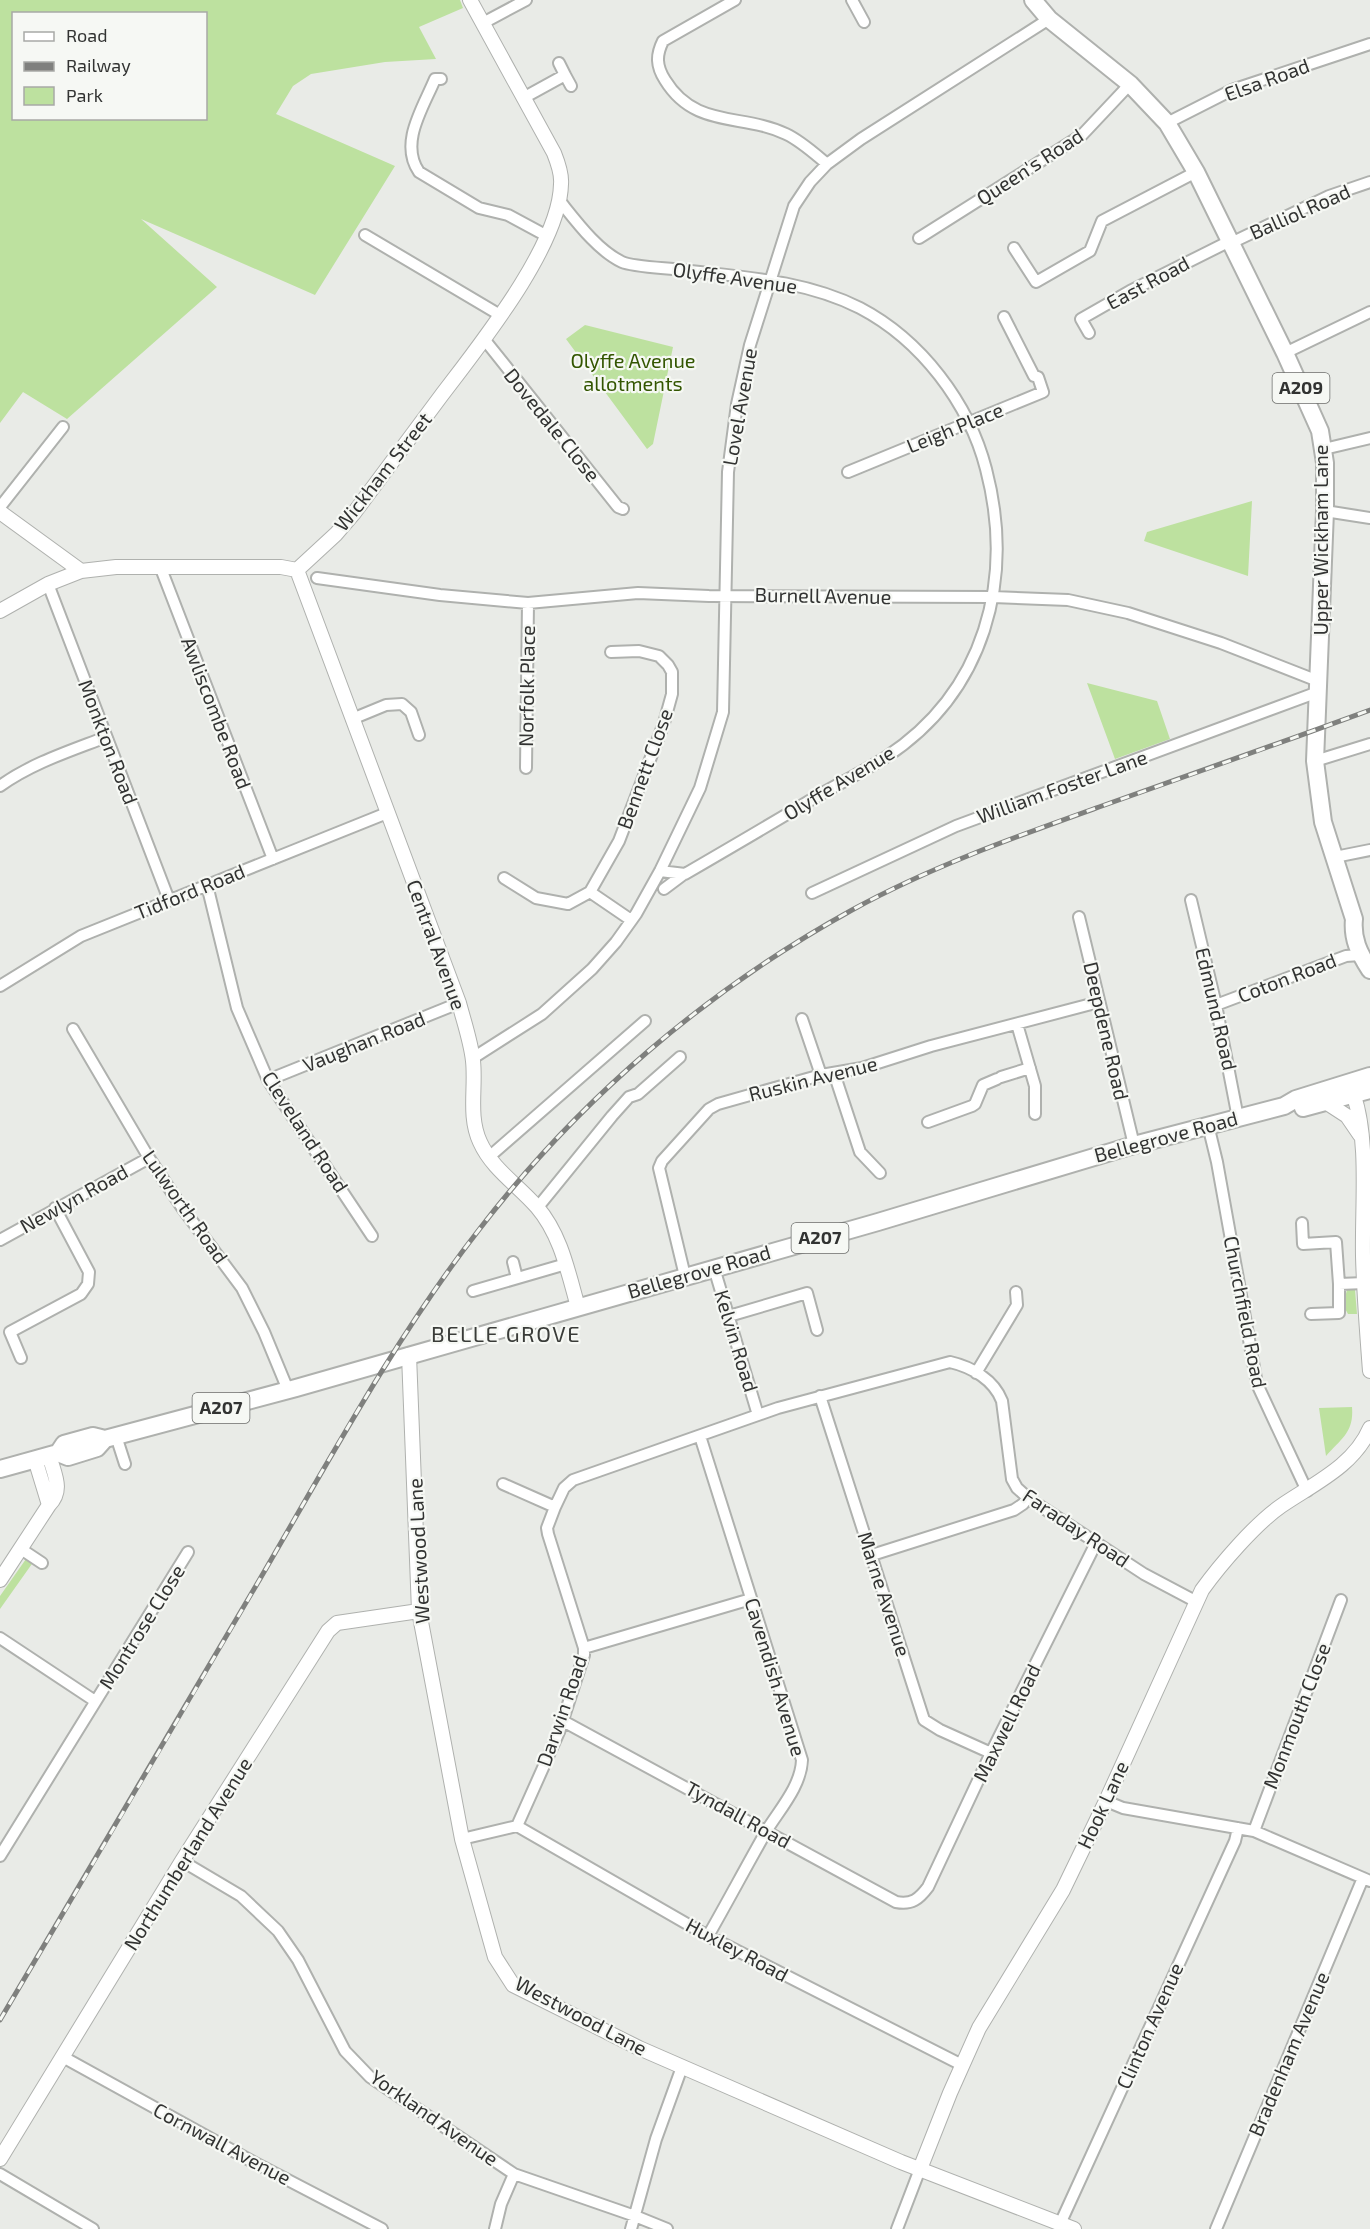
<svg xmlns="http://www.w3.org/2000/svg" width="1370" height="2229" font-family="'Exo 2',sans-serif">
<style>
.green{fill:#bde19f;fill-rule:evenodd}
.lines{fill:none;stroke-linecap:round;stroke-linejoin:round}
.minor-casing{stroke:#afb1ae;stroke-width:14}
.tertiary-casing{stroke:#afb1ae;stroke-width:16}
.primary-casing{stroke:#afb1ae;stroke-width:20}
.minor{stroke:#fff;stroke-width:10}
.tertiary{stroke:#fff;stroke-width:14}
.primary{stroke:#fff;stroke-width:16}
.rail-casing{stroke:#7f807e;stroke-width:5}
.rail{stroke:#f6f8f4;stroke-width:3;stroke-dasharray:9;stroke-linecap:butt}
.labels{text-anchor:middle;stroke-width:4.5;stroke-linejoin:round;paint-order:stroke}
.shield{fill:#f6f8f4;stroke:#6d6e6c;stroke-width:1.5}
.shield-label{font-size:18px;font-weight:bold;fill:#323332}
.street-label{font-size:20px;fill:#323332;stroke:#f6f8f4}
.park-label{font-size:20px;fill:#335601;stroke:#f6f8f4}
.quarter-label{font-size:22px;letter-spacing:1.5px;fill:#3a3c39;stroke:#f6f8f4}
</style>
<rect width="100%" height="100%" fill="#e9ebe7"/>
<path class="green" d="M0,0h460l3,8 -44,19 17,32 -51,3 -74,12 -18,12 -17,28 119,52 -80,129 -174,-76 76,68 -150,132 -44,-27 -23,31zM14,14h192v104h-192z
M585,325l88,22 -20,97 -6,5 -81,-110z
M1252,501l-4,75 -104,-35 3,-9z
M1087,683l70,18 13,38 -55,20z
M1347,1290h8l2,24h-9l-5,-9z
M1352,1407c2,25 -10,31 -26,49l-7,-48z
M26,1559l8,2 -34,48v-13z"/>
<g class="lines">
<g class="minor-casing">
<path id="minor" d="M735,0l-72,41c-7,14 -7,25 2,39 30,49 77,33 121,54 15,7 29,20 41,30
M852,0l12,22
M483,23l43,-23
M565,75l6,11
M441,79h-6c-12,29 -36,64 -16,93l60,36 29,7 39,21
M525,97l40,-22 -6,-12
M1167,123l65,-33 138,-46
M559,200c17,21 38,50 63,62 11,5 46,6 60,8 60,7 123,10 178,38 61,32 109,95 126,161 29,111 -1,223 -100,288 -23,15 -48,27 -72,41 -43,26 -86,51 -129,76l-25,-3
M365,235l135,80
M919,238l163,-103 48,-51
M1231,243l98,-47 41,-14
M1014,248l22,34 54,-31 12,-30 94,-49
M1089,333l-8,-14 49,-28 100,-50
M484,339l134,168 5,2
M1285,353l85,-41
M1324,449l46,-11
M848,472l195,-80 -5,-15 -4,-1 -30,-59
M0,507l63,-80
M1325,511l45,7
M160,566l113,293
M317,578l123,17 88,8 110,-10 71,3 284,1 75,3 60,13 93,30 97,38
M48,584l121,316
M352,719l34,-14 16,-1 9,8 8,23
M1315,761l55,-17
M526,768l2,-165
M0,786c32,-23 70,-35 106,-49
M1335,857l35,-7
M504,878l32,20 32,6 22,-12 29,-51 45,-118 8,-29v-22l-4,-7 -9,-9 -20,-5 -28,1
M207,885l30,123 31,72 104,156
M664,889l20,-15
M590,892l41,28
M812,893l144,-67 362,-134
M1191,900l25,105 22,113
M1079,917l55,228
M0,986l81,-50 306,-123
M1216,1005l130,-49 14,-1
M802,1019l19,56
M1017,1024l18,62v28
M73,1029l76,129 34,51 59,79 22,44 24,58
M473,1058l69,-44 50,-45 24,-27 20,-28 24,-43 40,-83 23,-76 5,-240 9,-68 13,-59 44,-139 16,-24 17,-18 34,-25 188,-120
M834,1073l26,79 20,21
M1001,1077l29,-9
M268,1080l191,-77
M928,1122l44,-16 3,-2 8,-19 14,-6
M1208,1125l9,37 40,222 50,107
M489,1157l156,-136
M538,1207l74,-91 17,-19 9,-3 42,-37
M1302,1223l1,21 33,-2 3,42 26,-1
M0,1240l149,-82
M513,1262l4,16
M714,1268l44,147
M685,1276l-26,-108 3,-7 47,-52 9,-5 103,-29 41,-7 69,-22 168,-44
M473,1291l93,-27
M1311,1314l28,-1v-29
M729,1316l78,-23 10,37
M21,1358l-11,-26 71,-38 7,-10 1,-12 -34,-64
M976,1373l41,-68 -1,-13
M820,1396l104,324 16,10 51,23
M116,1436l9,28
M700,1436l102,324c-1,26 -22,49 -35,70 -20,35 -39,71 -59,106
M503,1484l52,23 9,-19 9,-8 205,-72 172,-46c22,5 44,18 52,39l10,78 5,9 11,10 116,76 51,27
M21,1549l21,14
M872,1555l142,-45 9,-6 5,-6
M0,1638l95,63
M584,1648l167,-49
M563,1721l333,181c16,3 23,-3 32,-15l63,-134 105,-210
M1106,1801l17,7 131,23 116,50
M517,1826l191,110 254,129
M517,1826l42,-94 25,-77v-7l-36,-114 -1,-6 8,-21
M1254,1831l87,-231
M462,1839l55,-13
M0,1856l188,-304
M182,1861l59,35 37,35 20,29 47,91 25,26 144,97 121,42 32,13
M63,2057l192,106 127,66
M0,2174l93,55
M1060,2224l175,-383 3,-13
M495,2229l6,-25 13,-30
M631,2229l25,-90 26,-72
M897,2229l23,-60
M1216,2229l147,-351"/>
</g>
<g class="tertiary-casing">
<path id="tertiary" d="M0,512l81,59
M297,570l162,433c5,19 12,39 14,58 3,27 -5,55 7,81 12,27 38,43 57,65 24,28 31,65 41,100
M297,570l39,-36 18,-21c29,-39 58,-78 87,-117 37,-49 119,-150 120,-212 1,-10 -3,-21 -7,-31l-84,-153
M0,611l48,-27 33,-13 35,-4h165l16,3
M1343,1094l11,2c15,46 8,110 9,160 1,38 4,76 7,115
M1327,1103l20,13 13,19
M409,1355l10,256 43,228 33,118 18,28 126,63 262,114 173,67
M35,1459l14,46
M0,1580l49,-75c15,-15 5,-31 0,-50
M0,2159l182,-298 146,-230 9,-8 82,-12
M920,2169l30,-76 29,-65 84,-138 43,-89 96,-211c18,-25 53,-66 79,-84 32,-22 73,-40 89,-78"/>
</g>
<g class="primary-casing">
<path id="primary" d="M1033,0l16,19 81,65 37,39 29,49 89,181 35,78 5,32v48l-10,250 8,61 31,97c-2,20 5,34 16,51
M1303,1108l67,-18
M58,1453l10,4 29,-9 8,-9
M0,1469l58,-16 6,-9 29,-8 12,3 191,-51 582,-166 256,-77 150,-39 12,-7 74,-23"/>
</g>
<use href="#minor" class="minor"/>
<use href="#tertiary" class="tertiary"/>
<use href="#primary" class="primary"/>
<g class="rail-casing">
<path id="rail" d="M0,2020c86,-145 172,-290 257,-436 69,-118 137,-245 221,-353 101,-132 229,-241 374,-321 78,-43 163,-73 247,-103 91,-32 181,-64 271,-97"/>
</g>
<use href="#rail" class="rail"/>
</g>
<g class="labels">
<g class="shield">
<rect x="1272.5" y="373" width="57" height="30" rx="4.5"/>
<rect x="791.5" y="1223" width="57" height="30" rx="4.5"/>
<rect x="192.5" y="1393" width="57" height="30" rx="4.5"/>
</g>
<g class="shield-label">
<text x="1301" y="394">A209</text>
<text x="820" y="1244">A207</text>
<text x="221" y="1414">A207</text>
</g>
<g class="street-label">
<text transform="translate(1267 80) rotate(-20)" y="7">Elsa Road</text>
<text transform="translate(1030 167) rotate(-33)" y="7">Queen's Road</text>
<text transform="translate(1300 212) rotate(-24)" y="7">Balliol Road</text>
<text transform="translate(735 278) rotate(8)" y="7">Olyffe Avenue</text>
<text transform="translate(1148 283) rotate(-28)" y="7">East Road</text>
<text transform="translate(740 407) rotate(-80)" y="7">Lovel Avenue</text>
<text transform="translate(552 425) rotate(51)" y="7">Dovedale Close</text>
<text transform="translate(955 428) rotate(-22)" y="7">Leigh Place</text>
<text transform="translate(383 472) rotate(-52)" y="7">Wickham Street</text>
<text transform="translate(1321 540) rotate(-90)" y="7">Upper Wickham Lane</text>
<text transform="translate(823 596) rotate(1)" y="7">Burnell Avenue</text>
<text transform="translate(527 686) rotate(-89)" y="7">Norfolk Place</text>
<text transform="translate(216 713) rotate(69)" y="7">Awliscombe Road</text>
<text transform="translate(108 742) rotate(69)" y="7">Monkton Road</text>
<text transform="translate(645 769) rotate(-70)" y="7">Bennett Close</text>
<text transform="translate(839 783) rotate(-31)" y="7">Olyffe Avenue</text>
<text transform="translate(1062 787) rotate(-20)" y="7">William Foster Lane</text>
<text transform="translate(190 892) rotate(-22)" y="7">Tidford Road</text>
<text transform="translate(436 945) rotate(70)" y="7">Central Avenue</text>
<text transform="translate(1287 978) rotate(-21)" y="7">Coton Road</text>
<text transform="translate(1216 1009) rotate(77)" y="7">Edmund Road</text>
<text transform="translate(1106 1031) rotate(77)" y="7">Deepdene Road</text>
<text transform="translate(364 1042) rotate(-22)" y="7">Vaughan Road</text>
<text transform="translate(813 1079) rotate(-14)" y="7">Ruskin Avenue</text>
<text transform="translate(305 1132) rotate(57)" y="7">Cleveland Road</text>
<text transform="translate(1166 1137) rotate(-15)" y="7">Bellegrove Road</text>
<text transform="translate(74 1199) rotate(-29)" y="7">Newlyn Road</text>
<text transform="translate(185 1207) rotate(55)" y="7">Lulworth Road</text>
<text transform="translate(699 1272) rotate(-16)" y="7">Bellegrove Road</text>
<text transform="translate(1245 1312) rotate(79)" y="7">Churchfield Road</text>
<text transform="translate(736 1341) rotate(73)" y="7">Kelvin Road</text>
<text transform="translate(1076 1528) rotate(34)" y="7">Faraday Road</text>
<text transform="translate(419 1551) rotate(-93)" y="7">Westwood Lane</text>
<text transform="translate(884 1594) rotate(72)" y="7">Marne Avenue</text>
<text transform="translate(142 1627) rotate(-58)" y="7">Montrose Close</text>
<text transform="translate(775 1677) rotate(73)" y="7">Cavendish Avenue</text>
<text transform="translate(562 1711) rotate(-71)" y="7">Darwin Road</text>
<text transform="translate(1297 1716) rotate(-69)" y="7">Monmouth Close</text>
<text transform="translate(1007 1723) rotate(-64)" y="7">Maxwell Road</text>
<text transform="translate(1103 1805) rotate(-65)" y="7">Hook Lane</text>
<text transform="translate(738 1815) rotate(29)" y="7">Tyndall Road</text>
<text transform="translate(188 1854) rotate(-58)" y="7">Northumberland Avenue</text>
<text transform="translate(737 1950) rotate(28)" y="7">Huxley Road</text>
<text transform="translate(581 2016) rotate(28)" y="7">Westwood Lane</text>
<text transform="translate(1150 2026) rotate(-66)" y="7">Clinton Avenue</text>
<text transform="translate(1289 2054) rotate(-67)" y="7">Bradenham Avenue</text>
<text transform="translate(434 2118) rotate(35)" y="7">Yorkland Avenue</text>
<text transform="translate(222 2144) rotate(28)" y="7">Cornwall Avenue</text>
</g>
<g class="park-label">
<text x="633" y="368">Olyffe Avenue<tspan x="633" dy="23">allotments</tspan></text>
</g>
<g class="quarter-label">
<text x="506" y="1342">BELLE GROVE</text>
</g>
</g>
<rect x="12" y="12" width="195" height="108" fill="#f6f8f4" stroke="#a8a9a6" stroke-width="1.5"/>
<rect x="24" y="32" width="30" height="9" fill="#ffffff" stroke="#a8a9a6" stroke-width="1.5"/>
<text x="66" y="42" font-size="18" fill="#323332">Road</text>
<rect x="24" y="62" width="30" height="9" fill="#7f807e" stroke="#a8a9a6" stroke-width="1.5"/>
<text x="66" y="72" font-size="18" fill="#323332">Railway</text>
<rect x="24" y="87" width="30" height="18" fill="#bde19f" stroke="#a8a9a6" stroke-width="1.5"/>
<text x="66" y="102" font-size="18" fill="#323332">Park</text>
</svg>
